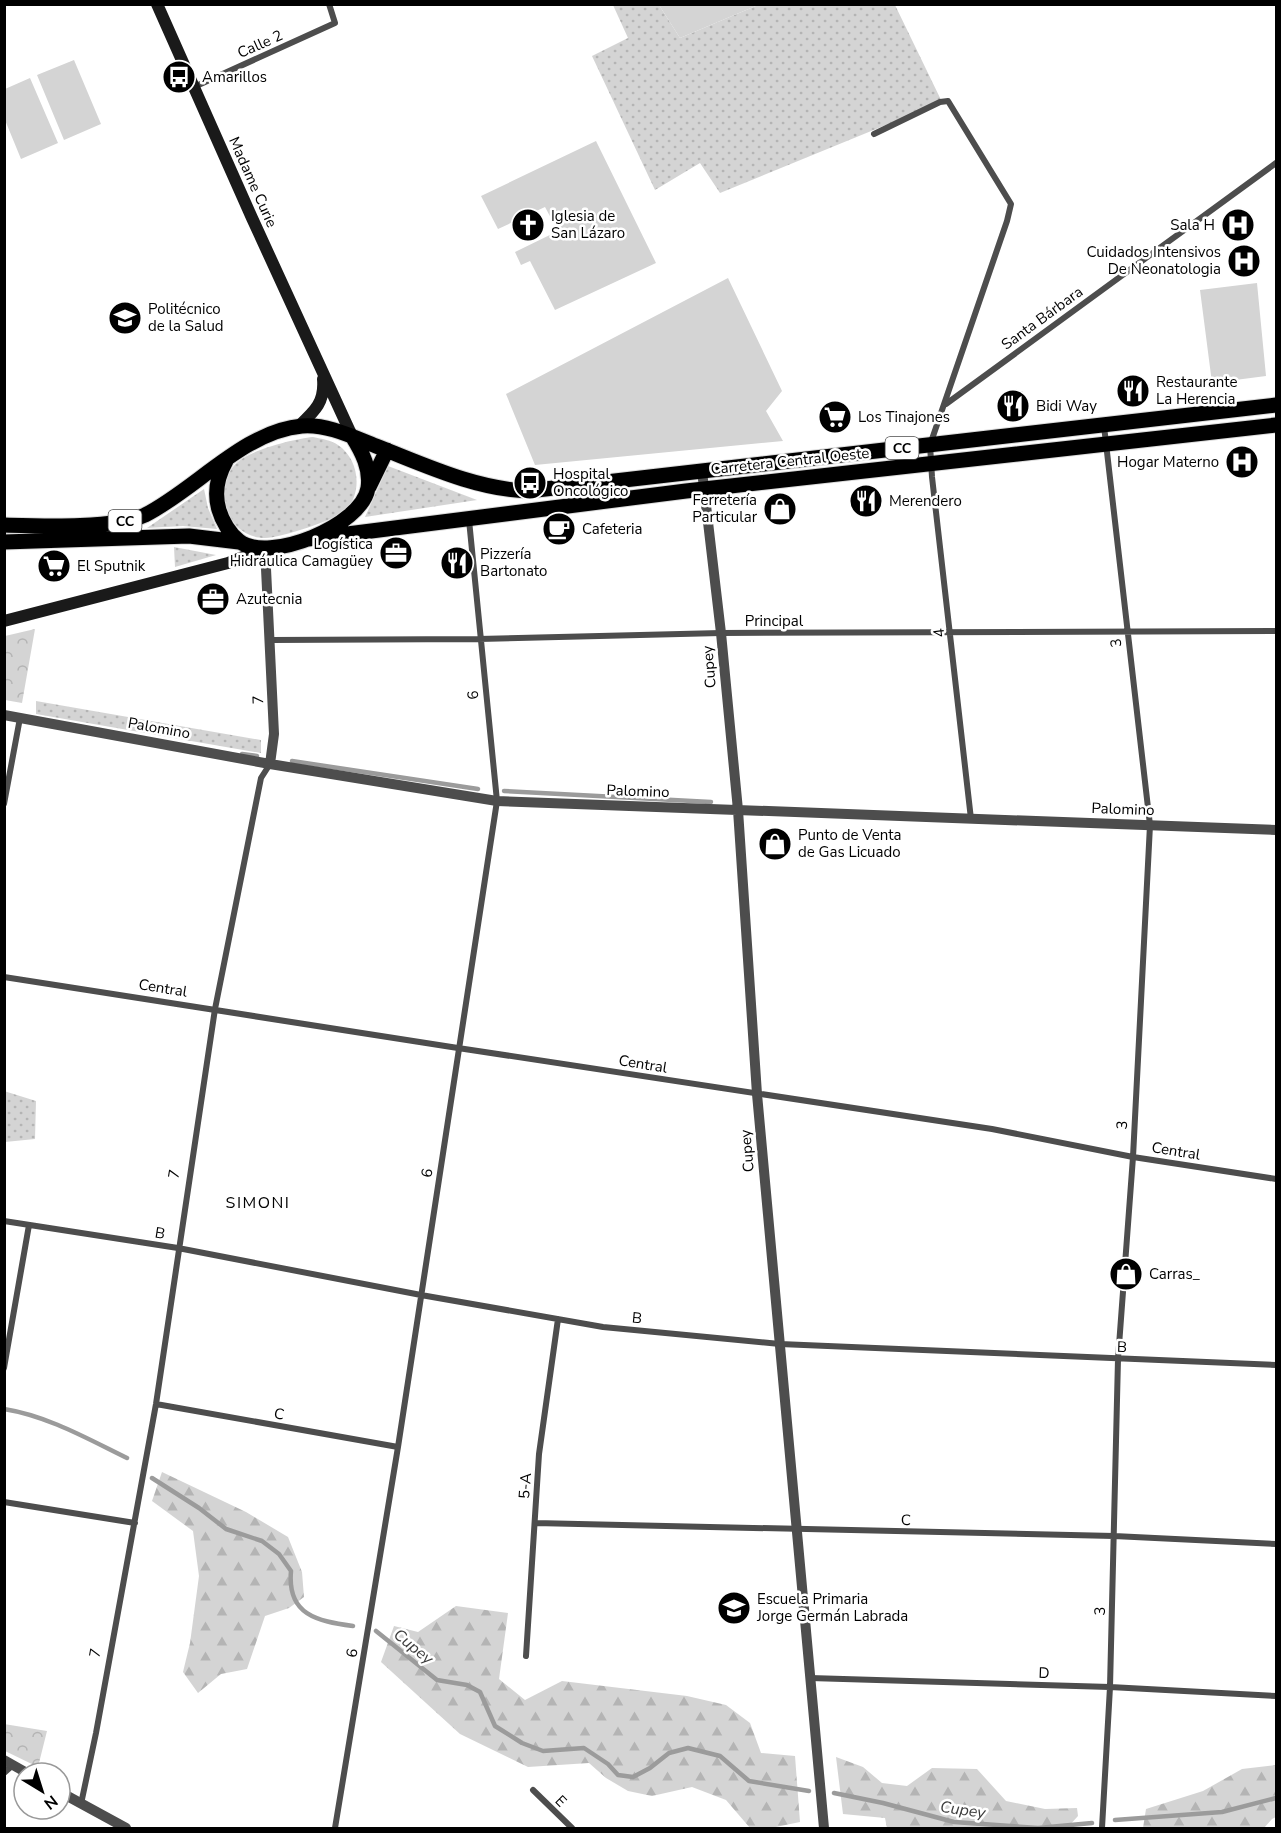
<svg xmlns="http://www.w3.org/2000/svg" width="1281" height="1833" font-family="'Nunito Sans',sans-serif">
<style>
.grass{fill:url(#grass-dots)}
.forest{fill:url(#forest-firs)}
.park{fill:url(#park-crowns)}
.garden{fill:#d4d4d4}
.lines{fill:none;stroke-linecap:round;stroke-linejoin:round}
.stream{stroke:#9b9b9b;stroke-width:4.5}
.primary-casing{stroke:#dbdbdb;stroke-width:17}
.minor{stroke:#4d4d4d;stroke-width:6}
.tertiary{stroke:#4d4d4d;stroke-width:10}
.secondary{stroke:#1a1a1a;stroke-width:12}
.primary{stroke:#000;stroke-width:15}
.labels{text-anchor:middle;stroke-width:5;stroke-linejoin:round;paint-order:stroke}
.shield{fill:#fff;stroke:#4c4c4c;stroke-width:1.5}
.shield-label{font-size:14px;font-weight:bold;fill:#000}
.street-label{font-size:15px;fill:#000;stroke:#fff}
.poi-label{font-size:15px;fill:#000;stroke:#fff;text-anchor:start}
.neighbourhood-label{font-size:16px;letter-spacing:1.5px;fill:#000;stroke:#fff}
.water-label{font-size:16px;font-style:italic;fill:#3c3c3c;stroke:#fff}
</style>
<defs>
<pattern id="grass-dots" width="8" height="8" patternUnits="userSpaceOnUse" patternTransform="scale(1.5)"><rect width="8" height="8" fill="#d4d4d4"/><path d="M2 2h.1M6 6h.1" fill="none" stroke="#b4b4b4" stroke-width="1.8" stroke-linecap="round"/></pattern>
<pattern id="forest-firs" width="22" height="20" patternUnits="userSpaceOnUse" patternTransform="scale(1.5)"><rect width="22" height="20" fill="#d4d4d4"/><path d="M5 1l3.5 6h-7zM16 11l3.5 6h-7z" fill="#b4b4b4"/></pattern>
<pattern id="park-crowns" width="20" height="18" patternUnits="userSpaceOnUse" patternTransform="scale(1.5)"><rect width="20" height="18" fill="#d4d4d4"/><path d="M2 6a3 3 0 1 1 6 0M12 15a3 3 0 1 1 6 0" fill="none" stroke="#b4b4b4"/></pattern>
</defs>
<rect width="100%" height="100%" fill="#fff"/>
<path class="grass" d="M613,5h46l21,33 78,-33h137l47,97 -222,91 -20,-30 -45,27 -63,-134 36,-18z
M313,437c9,2 18,3 25,8 21,14 25,47 8,65 -10,10 -66,28 -81,28 -39,0 -56,-53 -26,-77 15,-12 55,-22 74,-24z
M388,466l89,34 -112,17z
M204,489l4,19 9,21 -34,-3 -36,2z
M174,547l42,8 -41,12z
M36,701l225,39v13l-225,-39z
M4,1091l32,10 -1,38 -30,3z"/>
<path class="forest" d="M162,1472l84,40 42,25 14,35 2,25 -15,11 -24,8 -18,53 -26,5 -23,19 -15,-21 7,-29 9,-67 -6,-45 -41,-30z
M456,1606l52,7 -9,66 26,21 37,-19 125,15 39,9 24,18 11,30 34,3 5,66 -29,6h-21l-24,-28 -34,-13 -40,9 -24,-5 -22,-13 -17,-15 -61,4 -68,-33 -79,-72 13,-36 24,6z
M836,1757l27,10 19,16 25,3 25,-18 45,1 29,32 39,8 32,-1 1,8 -11,12h-180l-2,-10 -42,-4z
M1276,1765v52l-4,2 -8,9h-121l3,-19 57,-18 39,-22z"/>
<path class="park" d="M35,629l-13,74 -17,-3v-64z
M4,1724l43,7 -9,36 -33,-16z"/>
<path class="garden" d="M659,5h99l-78,33z
M74,60l27,64 -37,16 -27,-65z
M30,78l28,65 -37,16 -16,-39v-31z
M596,141l60,122 -101,47 -25,-49 -9,4 -6,-13 43,-21 -13,-24 -47,22 -17,-33z
M728,278l54,113 -16,20 17,30 -248,24 -29,-71z
M1257,283l9,93 -54,7 -12,-93z"/>
<g class="lines">
<path class="stream" d="M242,754l15,2
M292,761l186,28
M504,791l207,11
M4,1409c44,7 84,30 123,49
M152,1478l47,30 27,21 36,12 17,13 12,17c-4,44 26,50 62,55
M376,1631l61,49 30,5 13,7 15,34 27,17 21,8 41,-3 24,16 10,11 15,2 17,-9 19,-15 19,-5 32,8 29,25 60,10
M834,1793l49,10 71,19 84,6 54,-5
M1115,1820l107,-8 54,-14"/>
<g class="primary-casing">
<path id="primary" d="M226,461c-9,16 -12,32 -7,49 3,11 11,24 20,31 29,23 123,-15 129,-53 3,-19 -6,-36 -16,-52
M369,487l18,-37
M4,525c35,1 111,4 141,-10 50,-25 99,-84 157,-89 26,-2 51,11 74,20 49,19 99,43 152,45l748,-86
M308,539l378,-48 590,-66
M4,542l185,-6 50,6"/>
</g>
<path class="minor" d="M194,87l141,-64 -6,-19
M874,134l66,-32 8,-1 63,103 -4,17 -77,224 2,32 39,342
M946,404l330,-241
M271,640l208,-1 242,-6 555,-2
M4,804l16,-86
M4,977l454,71 534,81 141,28 143,22
M4,1221l174,27 243,47 182,32 177,17 496,21
M4,1368l25,-143
M156,1404l242,43
M4,1502l131,21
M535,1523l579,13 162,8
M526,1656l13,-202 19,-135
M810,1678l300,9 166,9
M4,1773l9,-8
M533,1790l39,38
M81,1804l15,-71 60,-329 59,-395 46,-231 9,-14
M335,1828l63,-381 99,-646 -28,-281
M1102,1828l8,-141 8,-328 15,-202 17,-332 -46,-399"/>
<path class="tertiary" d="M702,471l19,162 17,177 19,284 67,734
M265,548l9,186 -4,30
M4,715l266,49 227,37 779,29
M4,1760l23,13
M60,1792l66,36"/>
<path class="secondary" d="M157,4l95,214 100,218
M299,426c16,-15 26,-24 24,-47
M4,621l224,-58 37,-15"/>
<use href="#primary" class="primary"/>
</g>
<defs>
<g id="bus-disc" transform="scale(1.725)"><circle r="9.5" fill="#000" stroke="#fff"/><path d="M-5-6H5V4H4V6H2V4H-2V6H-4V4H-5ZM-3.5-4V0h7V-4ZM-3.5 1.2v1.5H-2V1.2ZM2 1.2v1.5H3.5V1.2Z" fill="#fff"/></g>
<g id="church-disc" transform="scale(1.725)"><circle r="9.5" fill="#000" stroke="#fff"/><path d="M-1.2-6h2.4v3.5h3.3v2.4h-3.3V6h-2.4V-.1h-3.3v-2.4h3.3Z" fill="#fff"/></g>
<g id="hospital-disc" transform="scale(1.725)"><circle r="9.5" fill="#000" stroke="#fff"/><path d="M-5-5h3v3.5h4V-5h3V5h-3V1.5h-4V5h-3Z" fill="#fff"/></g>
<g id="university-disc" transform="scale(1.725)"><circle r="9.5" fill="#000" stroke="#fff"/><path d="M0-5L7-2L0 1L-7-2ZM-4 1L0 2.5L4 1V4Q0 6-4 4Z" fill="#fff"/></g>
<g id="restaurant-disc" transform="scale(1.725)"><circle r="9.5" fill="#000" stroke="#fff"/><path d="M-5-6h1v4h1v-4h1v4h1v-4h1v5L-1.5 .5V6h-2V.5L-5-1ZM5-6V6H3V1.5H1.5Q1.5-4 5-6Z" fill="#fff"/></g>
<g id="supermarket-disc" transform="scale(1.725)"><circle r="9.5" fill="#000" stroke="#fff"/><path d="M-6-5.5h2.5l.6 2H6L4.5 2H-2.5L-4.4-4H-6ZM-1.5 3.2a1.3 1.3 0 1 0 .1 0ZM3 3.2a1.3 1.3 0 1 0 .1 0Z" fill="#fff"/></g>
<g id="shop-disc" transform="scale(1.725)"><circle r="9.5" fill="#000" stroke="#fff"/><path d="M-5-2.5h2.3a2.7 3.5 0 0 1 5.4 0H5L5.5 6h-11ZM-1.5-2.5h3a1.5 2.3 0 0 0-3 0Z" fill="#fff"/></g>
<g id="cafe-disc" transform="scale(1.725)"><circle r="9.5" fill="#000" stroke="#fff"/><path d="M-5.5-4.5H6V0H3Q3 3.5 0 3.5H-2.5Q-5.5 3.5-5.5 0ZM3-3.2v2h1.7v-2ZM-6 4.5H4V6H-6Z" fill="#fff"/></g>
<g id="office-disc" transform="scale(1.725)"><circle r="9.5" fill="#000" stroke="#fff"/><path d="M-6-3h4V-5.5h4V-3h4V5H-6ZM-1-4.5V-3h2v-1.5ZM-6 0V1H6V0Z" fill="#fff"/></g>
<g id="school-disc" transform="scale(1.725)"><circle r="9.5" fill="#000" stroke="#fff"/><path d="M0-5L7-2L0 1L-7-2ZM-4 1L0 2.5L4 1V4Q0 6-4 4Z" fill="#fff"/></g>
</defs>
<g fill-rule="evenodd">
<use href="#bus-disc" x="179" y="77"/>
<use href="#church-disc" x="528" y="225"/>
<use href="#hospital-disc" x="1238" y="225"/>
<use href="#hospital-disc" x="1244" y="261"/>
<use href="#university-disc" x="125" y="318"/>
<use href="#restaurant-disc" x="1133" y="391"/>
<use href="#restaurant-disc" x="1013" y="406"/>
<use href="#supermarket-disc" x="835" y="417"/>
<use href="#hospital-disc" x="1242" y="462"/>
<use href="#bus-disc" x="530" y="483"/>
<use href="#restaurant-disc" x="866" y="501"/>
<use href="#shop-disc" x="780" y="509"/>
<use href="#cafe-disc" x="559" y="529"/>
<use href="#office-disc" x="396" y="553"/>
<use href="#restaurant-disc" x="457" y="563"/>
<use href="#supermarket-disc" x="54" y="566"/>
<use href="#office-disc" x="213" y="599"/>
<use href="#shop-disc" x="775" y="844"/>
<use href="#shop-disc" x="1126" y="1274"/>
<use href="#school-disc" x="734" y="1608"/>
</g>
<g class="labels">
<g class="shield">
<rect x="885.5" y="437" width="33" height="22" rx="4.5"/>
<rect x="108.5" y="510" width="33" height="22" rx="4.5"/>
</g>
<g class="shield-label">
<text x="902" y="453">CC</text>
<text x="125" y="526">CC</text>
</g>
<g class="street-label">
<text transform="translate(260 44) rotate(-24)" y="5">Calle 2</text>
<text transform="translate(253 182) rotate(66)" y="5">Madame Curie</text>
<text transform="translate(1042 318) rotate(-36)" y="5">Santa Bárbara</text>
<text transform="translate(790 461) rotate(-6)" y="5">Carretera Central Oeste</text>
<text x="774" y="626">Principal</text>
<text transform="translate(939 633) rotate(-97)" y="5">4</text>
<text transform="translate(1116 643) rotate(-97)" y="5">3</text>
<text transform="translate(709 667) rotate(-95)" y="5">Cupey</text>
<text transform="translate(473 695) rotate(-96)" y="5">6</text>
<text transform="translate(258 700) rotate(-92)" y="5">7</text>
<text transform="translate(159 728) rotate(10)" y="5">Palomino</text>
<text transform="translate(638 791) rotate(2)" y="5">Palomino</text>
<text transform="translate(1123 809) rotate(2)" y="5">Palomino</text>
<text transform="translate(163 988) rotate(9)" y="5">Central</text>
<text transform="translate(643 1064) rotate(9)" y="5">Central</text>
<text transform="translate(1122 1125) rotate(-87)" y="5">3</text>
<text transform="translate(747 1151) rotate(-95)" y="5">Cupey</text>
<text transform="translate(1176 1151) rotate(9)" y="5">Central</text>
<text transform="translate(427 1173) rotate(-81)" y="5">6</text>
<text transform="translate(174 1174) rotate(-81)" y="5">7</text>
<text transform="translate(160 1233) rotate(9)" y="5">B</text>
<text transform="translate(637 1318) rotate(5)" y="5">B</text>
<text transform="translate(1122 1347) rotate(2)" y="5">B</text>
<text transform="translate(279 1414) rotate(10)" y="5">C</text>
<text transform="translate(525 1486) rotate(-86)" y="5">5-A</text>
<text transform="translate(906 1520) rotate(1)" y="5">C</text>
<text transform="translate(1100 1611) rotate(-88)" y="5">3</text>
<text transform="translate(95 1653) rotate(-80)" y="5">7</text>
<text transform="translate(352 1653) rotate(-81)" y="5">6</text>
<text transform="translate(1044 1673) rotate(2)" y="5">D</text>
<text transform="translate(561 1801) rotate(45)" y="5">E</text>
</g>
<g class="poi-label">
<text x="202" y="82">Amarillos</text>
<text x="551" y="221">Iglesia de<tspan x="551" dy="17">San Lázaro</tspan></text>
<text x="1215" y="230" text-anchor="end">Sala H</text>
<text x="1221" y="257" text-anchor="end">Cuidados Intensivos<tspan x="1221" dy="17">De Neonatologia</tspan></text>
<text x="148" y="314">Politécnico<tspan x="148" dy="17">de la Salud</tspan></text>
<text x="1156" y="387">Restaurante<tspan x="1156" dy="17">La Herencia</tspan></text>
<text x="1036" y="411">Bidi Way</text>
<text x="858" y="422">Los Tinajones</text>
<text x="1219" y="467" text-anchor="end">Hogar Materno</text>
<text x="553" y="479">Hospital<tspan x="553" dy="17">Oncológico</tspan></text>
<text x="757" y="505" text-anchor="end">Ferretería<tspan x="757" dy="17">Particular</tspan></text>
<text x="889" y="506">Merendero</text>
<text x="582" y="534">Cafeteria</text>
<text x="373" y="549" text-anchor="end">Logística<tspan x="373" dy="17">Hidráulica Camagüey</tspan></text>
<text x="480" y="559">Pizzería<tspan x="480" dy="17">Bartonato</tspan></text>
<text x="77" y="571">El Sputnik</text>
<text x="236" y="604">Azutecnia</text>
<text x="798" y="840">Punto de Venta<tspan x="798" dy="17">de Gas Licuado</tspan></text>
<text x="1149" y="1279">Carras_</text>
<text x="757" y="1604">Escuela Primaria<tspan x="757" dy="17">Jorge Germán Labrada</tspan></text>
</g>
<g class="neighbourhood-label">
<text x="258" y="1208">SIMONI</text>
</g>
<g class="water-label">
<text transform="translate(414 1646) rotate(39)" y="6">Cupey</text>
<text transform="translate(963 1809) rotate(8)" y="6">Cupey</text>
</g>
</g>
<rect width="1281" height="1833" fill="none" stroke="#000000" stroke-width="12"/>
<g transform="translate(42 1791) rotate(142)"><circle r="28" fill="#ffffff" stroke="#999999" stroke-width="1.5"/>
<path d="M0-4.5L10 22L0 15L-10 22Z" fill="#000000"/>
<text y="-9" font-size="16" font-weight="bold" text-anchor="middle" fill="#000000">N</text>
</g>
</svg>
